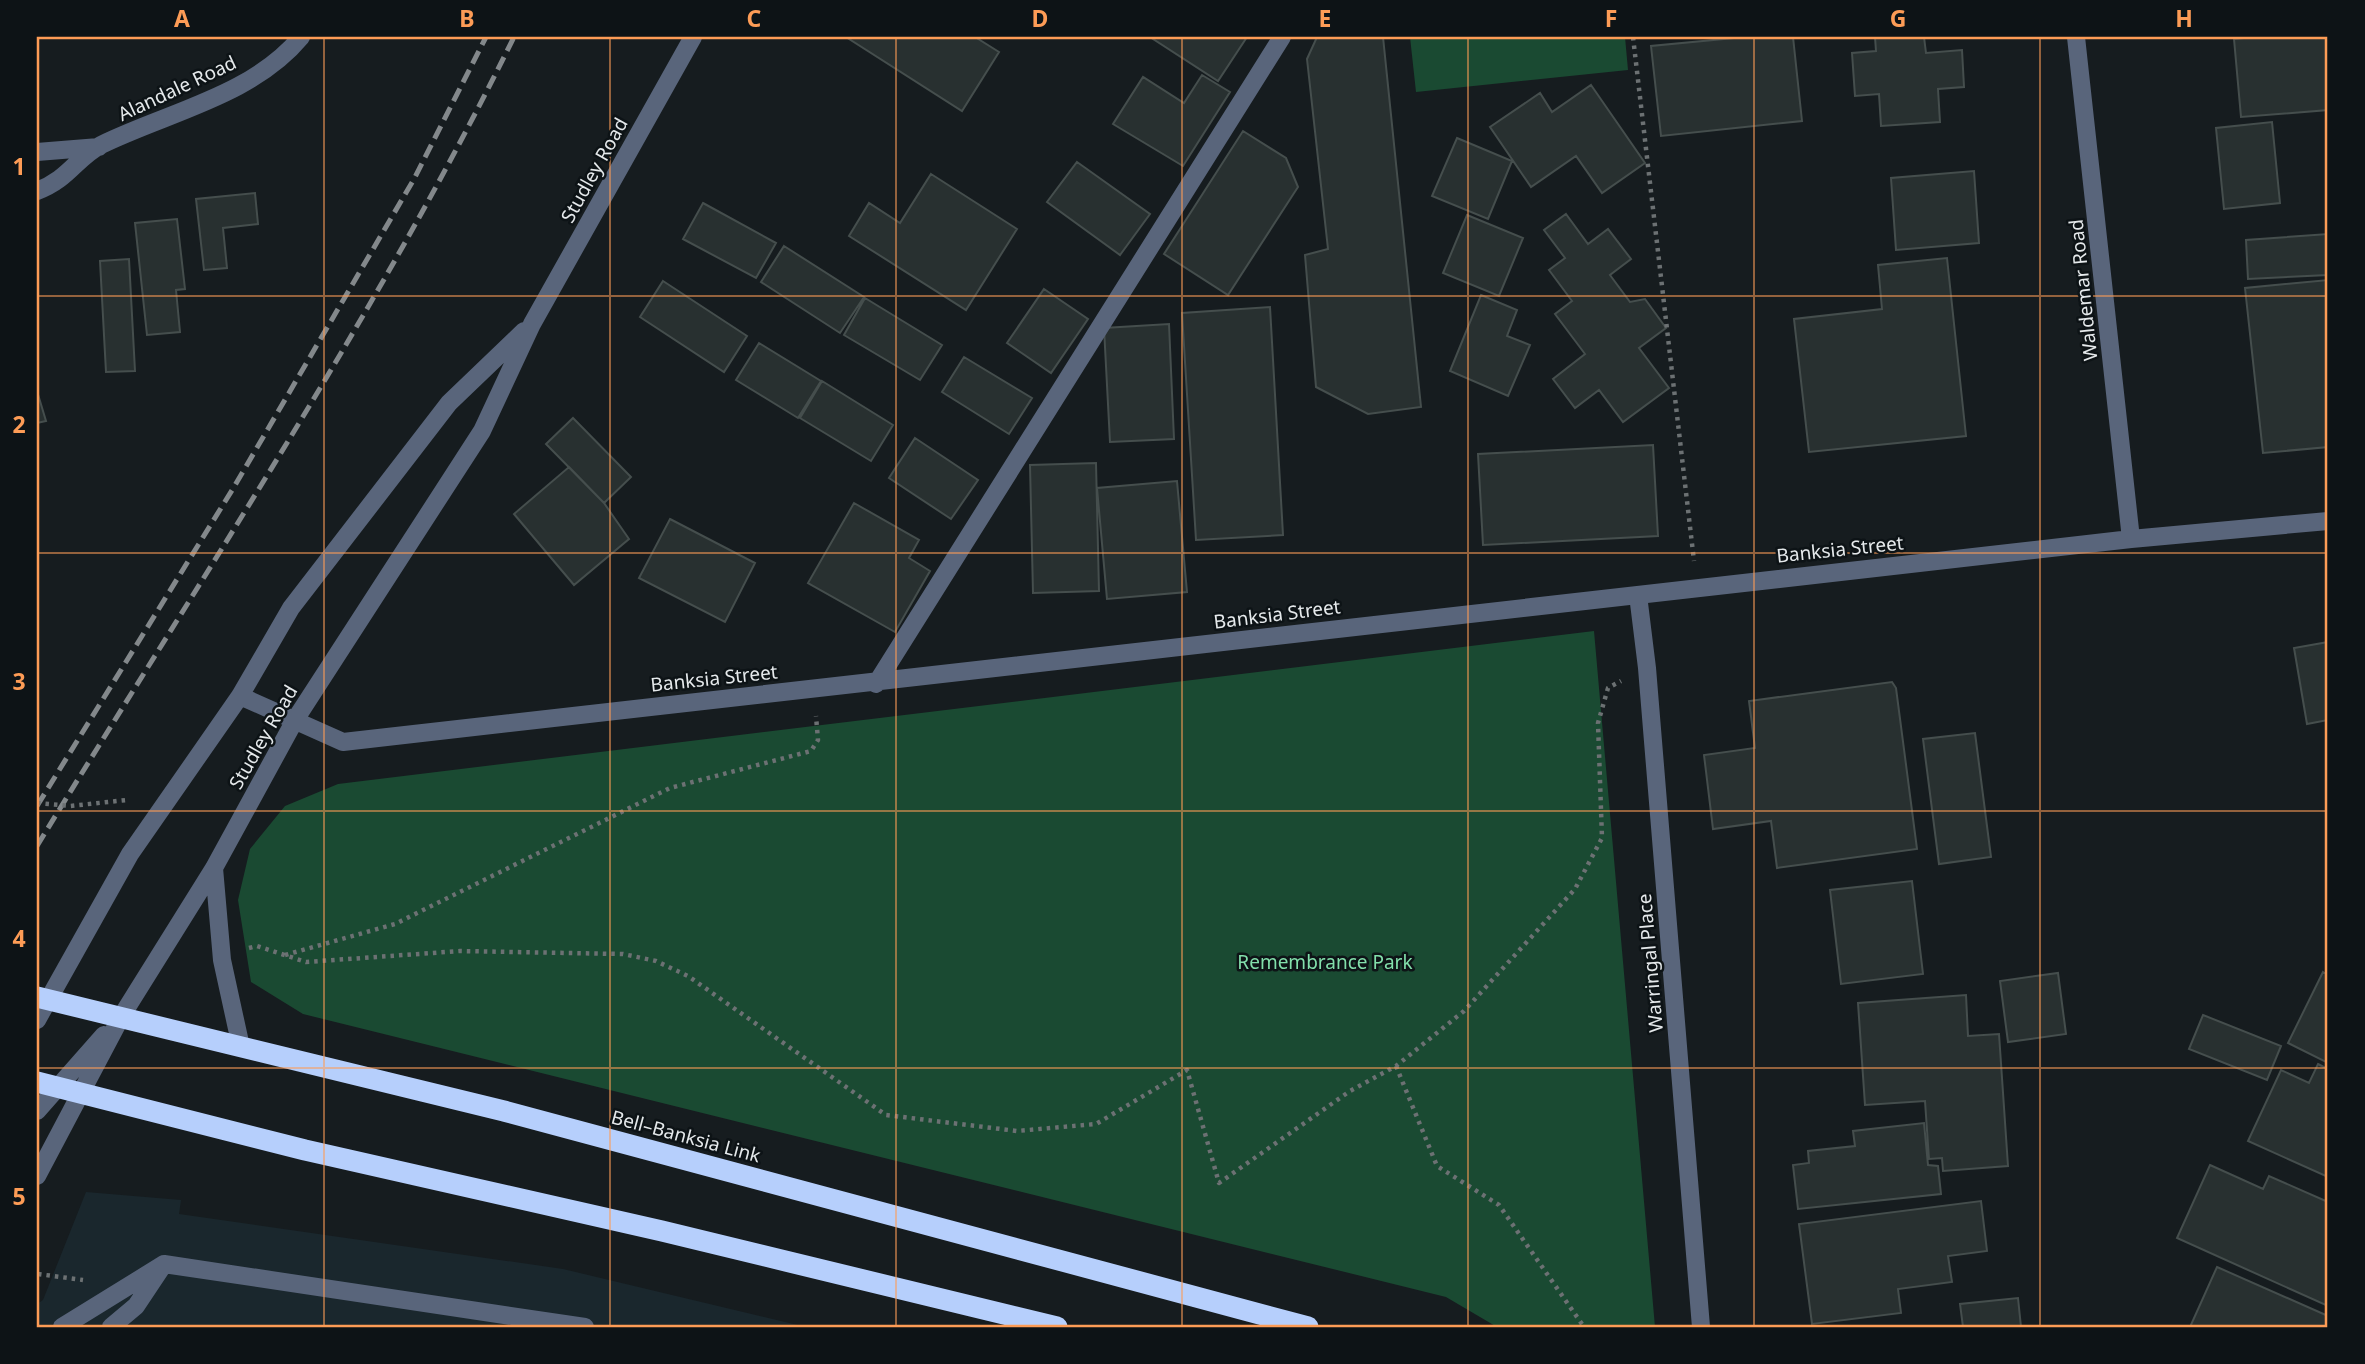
<svg xmlns="http://www.w3.org/2000/svg" width="2365" height="1364" font-family="'Noto Sans',sans-serif">
<style>
.built{fill:#1a272d}
.green{fill:#1a4a32}
.building{fill:#283030;stroke:#454e4d;stroke-width:2}
.lines{fill:none;stroke-linecap:round;stroke-linejoin:round}
.path{stroke:#6c7173;stroke-width:4.5;stroke-dasharray:3.5 5;stroke-linecap:butt}
.minor{stroke:#59657b;stroke-width:18}
.highway{stroke:#b6cffc;stroke-width:21}
.rail{stroke:#83888b;stroke-width:5;stroke-dasharray:14 7;stroke-linecap:butt}
.path-bridge{stroke:#6c7173;stroke-width:4.5;stroke-dasharray:3.5 5;stroke-linecap:butt}
.grid{fill:none;stroke:#fd9c56;stroke-width:2;stroke-opacity:0.55}
.labels{text-anchor:middle;stroke-width:5;stroke-linejoin:round;paint-order:stroke}
.street-label{font-size:19px;fill:#e5e9eb;stroke:#0d1316}
.park-label{font-size:19px;fill:#82dfab;stroke:#0d1316}
.neatline{fill:none;stroke:#fd9c56;stroke-width:2.5}
.grid-label{font-size:23px;text-anchor:middle;font-weight:bold;fill:#fd9c56}
</style>
<rect width="100%" height="100%" fill="#161c1f"/>
<path class="built" d="M86,1192l95,8 -2,14 384,55 243,58h-769v-23l6,-4z"/>
<path class="green" d="M1410,37h215l3,33 -212,22z
M1594,631l61,696h-158l-51,-30 -1143,-283 -52,-32 -13,-82 12,-51 35,-43 53,-22z"/>
<path class="building" d="M846,37h129l24,15 -37,59z
M1150,37h97l-29,44z
M1317,37h66l38,370 -53,7 -52,-27 -11,-132 23,-6 -21,-190z
M1745,37h48l9,84 -141,15 -10,-90z
M1875,37h49l2,16 36,-3 2,37 -26,2 2,33 -59,4 -2,-32 -24,2 -3,-43 24,-2z
M2254,37h74v73l-87,7 -7,-78z
M1202,75l28,17 -47,74 -70,-42 30,-47 41,26z
M1591,85l54,78 -43,30 -26,-37 -45,31 -41,-60 50,-34 12,19z
M2272,122l8,81 -56,6 -8,-81z
M1243,131l43,27 12,29 -70,108 -64,-41z
M1457,138l55,23 -24,58 -56,-23z
M1077,162l73,52 -30,41 -73,-53z
M1974,171l5,72 -83,7 -5,-72z
M931,174l86,55 -51,81 -117,-74 20,-33 31,20z
M255,193l3,31 -35,4 4,40 -23,2 -8,-71z
M703,203l73,40 -20,35 -73,-39z
M1566,214l22,30 20,-15 23,30 -21,16 20,27 15,-3 21,29 -27,20 30,40 -46,34 -24,-32 -24,18 -22,-29 32,-25 -30,-40 17,-13 -23,-31 16,-12 -21,-28z
M1467,215l56,23 -24,58 -56,-23z
M177,219l8,70 -9,1 4,42 -33,3 -12,-112z
M2328,234v41l-80,4 -2,-39z
M784,246l80,51 -24,36 -79,-51z
M1947,258l19,178 -157,16 -15,-133 88,-10 -4,-44z
M129,259l6,112 -29,1 -6,-111z
M2328,280v167l-65,6 -18,-165z
M663,281l84,55 -23,36 -84,-55z
M1044,289l44,30 -37,54 -44,-30z
M1481,295l36,15 -10,26 23,9 -22,51 -58,-25z
M865,298l77,47 -22,35 -76,-45z
M1270,307l13,228 -87,5 -14,-227z
M1169,324l5,115 -64,3 -6,-114z
M759,343l62,38 -23,37 -62,-38z
M964,357l68,41 -23,36 -67,-42z
M822,381l71,44 -22,36 -71,-43z
M37,391l9,30 -9,2z
M573,418l58,59 -27,26 -58,-59z
M915,438l63,42 -27,39 -62,-41z
M1653,445l5,91 -175,9 -5,-91z
M1096,463l3,128 -66,2 -3,-128z
M569,467l35,36 25,36 -55,46 -60,-71z
M1177,481l10,111 -80,7 -10,-111z
M854,503l65,37 -10,18 21,13 -35,61 -87,-49z
M670,519l85,44 -30,59 -86,-44z
M2328,642v78l-21,4 -13,-76z
M1892,682l4,6 21,161 -140,19 -6,-47 -58,8 -9,-74 51,-7 -6,-47z
M1975,733l16,124 -52,7 -16,-125z
M1912,881l11,93 -82,10 -11,-94z
M2323,972l5,3v88l-40,-20z
M2058,973l8,61 -58,8 -8,-61z
M1966,995l2,41 31,-2 9,132 -65,5 -1,-13 -13,1 -4,-58 -60,4 -7,-102z
M2203,1015l78,31 -14,34 -78,-31z
M2318,1064l10,5v108l-80,-36 33,-71 28,13z
M1924,1123l4,42 10,1 3,28 -143,15 -5,-44 16,-2 -1,-12 47,-5 -2,-15z
M2210,1165l53,24 6,-13 59,26v104l-151,-68z
M1981,1201l6,50 -39,5 4,26 -54,7 3,24 -89,11 -13,-100z
M2217,1267l111,49v11h-138z
M2018,1298l3,29h-58l-3,-23z"/>
<g class="lines">
<path class="path" d="M1633,37l61,524
M249,948l8,-2 49,16 154,-11 163,3 33,7 32,15 198,139 131,16 79,-7 91,-54 32,113 131,-92 46,-25 68,-55 111,-122 27,-51 -4,-115 10,-35 13,-7
M285,955l110,-31 275,-136 141,-37 7,-11 -2,-24
M1396,1066l41,100 62,39 85,122
M38,1274l45,6"/>
<path class="minor" d="M2076,37l55,502
M37,152l62,-5
M37,191c32,-12 39,-33 64,-46 67,-33 151,-49 200,-108
M1638,595l9,73 54,659
M876,684l406,-647
M240,696l103,46 1788,-203 197,-18
M214,868l8,92 19,87
M37,1020l93,-166 110,-158 51,-88 158,-205 75,-72
M37,1111l67,-76
M37,1176l84,-159 93,-149 81,-148 187,-289 50,-107 161,-287
M62,1327l102,-63 421,63
M111,1327l25,-21 26,-39"/>
<path class="highway" d="M37,997l467,114 804,216
M37,1082l268,68 357,81 395,96"/>
<path class="rail" d="M37,806l197,-319 180,-308 72,-142
M37,846c163,-267 339,-529 477,-809"/>
<path class="path-bridge" d="M37,803l33,3 57,-6"/>
</g>
<path class="grid" d="M324,37v1290M610,37v1290M896,37v1290M1182,37v1290M1468,37v1290M1754,37v1290M2040,37v1290M37,296h2291M37,553h2291M37,811h2291M37,1068h2291"/>
<g class="labels">
<g class="street-label">
<text transform="translate(177 88) rotate(-25)" y="7">Alandale Road</text>
<text transform="translate(594 170) rotate(-61)" y="7">Studley Road</text>
<text transform="translate(2083 290) rotate(-96)" y="7">Waldemar Road</text>
<text transform="translate(1840 549) rotate(-6)" y="7">Banksia Street</text>
<text transform="translate(1277 614) rotate(-7)" y="7">Banksia Street</text>
<text transform="translate(714 678) rotate(-6)" y="7">Banksia Street</text>
<text transform="translate(263 737) rotate(-60)" y="7">Studley Road</text>
<text transform="translate(1650 963) rotate(-95)" y="7">Warringal Place</text>
<text transform="translate(686 1136) rotate(15)" y="7">Bell–Banksia Link</text>
</g>
<g class="park-label">
<text x="1325" y="969">Remembrance Park</text>
</g>
</g>
<rect width="2365" height="1364" fill="none" stroke="#0d1316" stroke-width="77"/>
<rect x="38" y="38" width="2288" height="1288" class="neatline"/>
<g class="grid-label">
<text x="182" y="27">A</text>
<text x="467" y="27">B</text>
<text x="754" y="27">C</text>
<text x="1040" y="27">D</text>
<text x="1325" y="27">E</text>
<text x="1611" y="27">F</text>
<text x="1898" y="27">G</text>
<text x="2184" y="27">H</text>
<text x="19" y="175">1</text>
<text x="19" y="433">2</text>
<text x="19" y="690">3</text>
<text x="19" y="947">4</text>
<text x="19" y="1205">5</text>
</g>
</svg>
